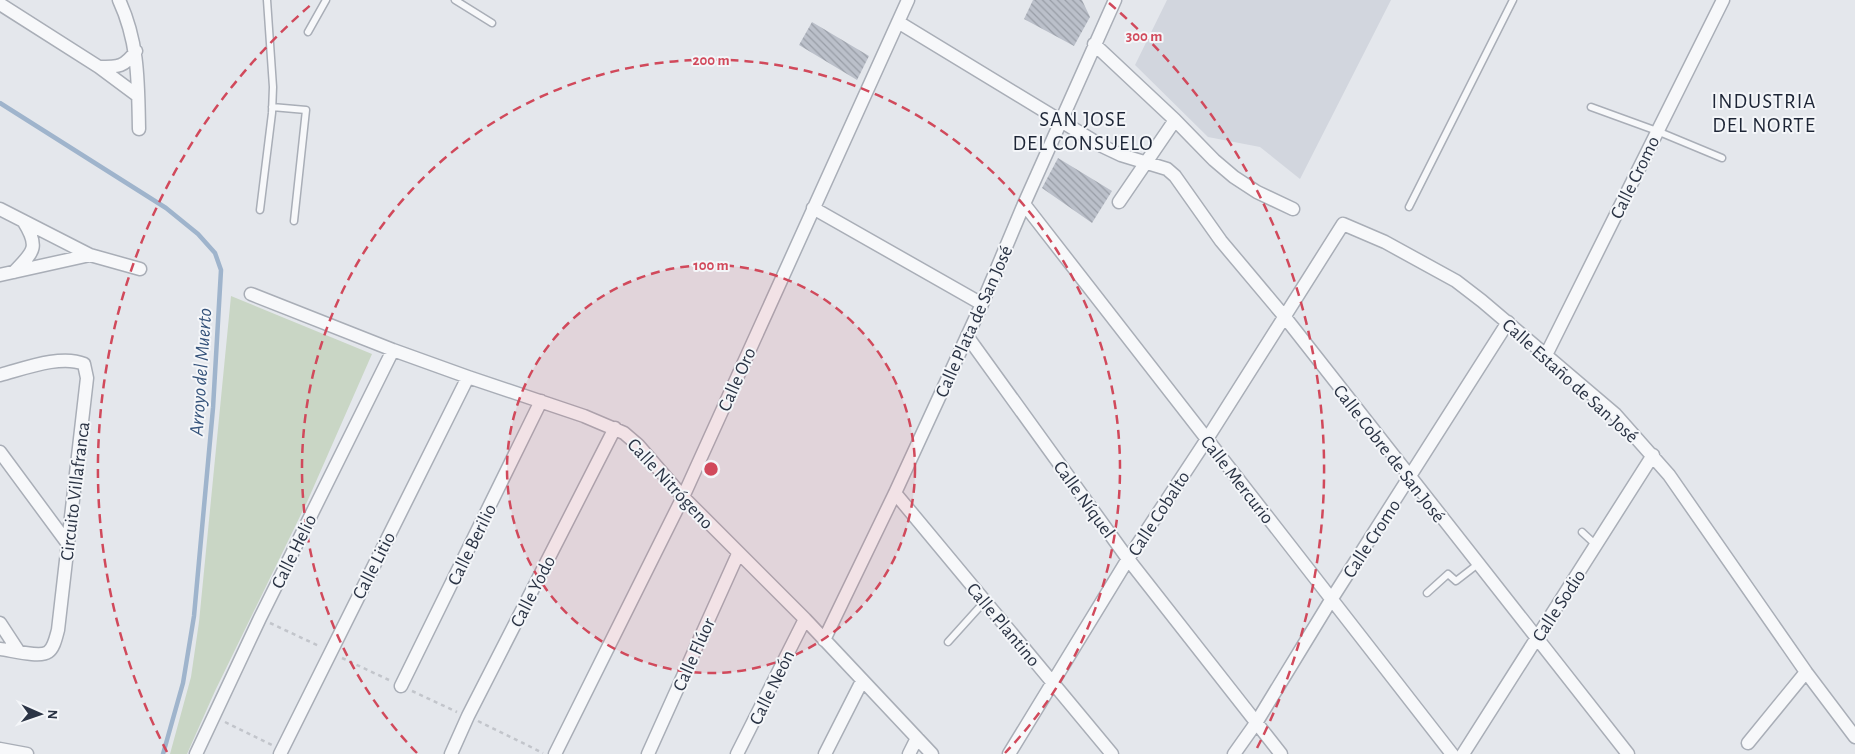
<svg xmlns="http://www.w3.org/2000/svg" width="1855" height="754" font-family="'Alegreya Sans',sans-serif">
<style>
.built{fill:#d2d6de}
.park{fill:#c9d6c5}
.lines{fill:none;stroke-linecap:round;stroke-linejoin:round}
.stream{stroke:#9fb4cc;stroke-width:4.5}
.building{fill:url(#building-back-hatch)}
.lane-casing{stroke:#a9aeb7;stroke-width:9}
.street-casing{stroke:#a9aeb7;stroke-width:15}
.path{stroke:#c2c5cb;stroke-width:2.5;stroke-dasharray:4 4;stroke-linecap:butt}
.lane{stroke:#f7f8fa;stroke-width:6}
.street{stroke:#f7f8fa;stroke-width:12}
.ring{fill:none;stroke:#d1495b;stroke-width:2.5;stroke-dasharray:9 6}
.labels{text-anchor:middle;stroke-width:4;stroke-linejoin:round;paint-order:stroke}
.street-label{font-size:19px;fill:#2b3445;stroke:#f4f6f9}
.water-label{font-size:20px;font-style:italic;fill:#34527a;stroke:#f4f6f9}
.quarter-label{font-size:21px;letter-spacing:1px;fill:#1d2536;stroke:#f4f6f9}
.centre{fill:#d1495b;stroke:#f4f6f9;stroke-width:2.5}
.ring-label{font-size:15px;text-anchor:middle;font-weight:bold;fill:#d1495b;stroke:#f4f6f9;stroke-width:4;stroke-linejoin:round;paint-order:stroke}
</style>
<defs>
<pattern id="building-back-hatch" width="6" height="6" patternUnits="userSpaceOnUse" patternTransform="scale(1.25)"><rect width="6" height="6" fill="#bbc0ca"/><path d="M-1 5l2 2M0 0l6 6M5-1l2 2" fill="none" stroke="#989da6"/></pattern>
</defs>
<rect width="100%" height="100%" fill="#e4e7ec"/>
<path class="built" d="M1167,0h224l-91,179 -40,-32 -52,-10 -73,-72z"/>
<path class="park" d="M231,296l141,58 -65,148 -92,189 -28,63h-17l21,-77 8,-55z"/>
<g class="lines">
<path class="stream" d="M0,103l166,105 32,26 17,19 6,17 -8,138 -19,208 -11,67 -20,71"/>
</g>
<path class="building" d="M1033,0h49l8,17 -16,29 -50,-27z
M812,22l57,34 -12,24 -58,-35z
M1058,158l54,33 -20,32 -50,-35z"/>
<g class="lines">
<g class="lane-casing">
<path id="lane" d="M455,0l37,23
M308,32l18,-32
M272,107l34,3 -12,111
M1591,107l66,24 65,27
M1409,207l104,-207
M260,210l12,-97 1,-26 -6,-87
M1582,532l14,13
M1427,593l21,-19 8,7 22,-17
M948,642l37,-41"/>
</g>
<g class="street-casing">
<path id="street" d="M119,0c20,43 19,83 20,129
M0,4l99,63 39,29
M898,22l204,124 19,9 46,14 8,7 46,65 63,75 344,438
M1094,44l81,76 39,40 20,17 23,15 36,17
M99,67c20,0 25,0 37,-16
M1119,202l56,-82
M1024,204l428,550
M813,208l169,96
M0,209l90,46 50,14
M14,272c19,-20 26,-24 10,-50
M0,275l90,-20
M251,294l142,56 75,27 116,39 40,17 14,12 45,52 122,122 127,135
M967,336l161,223 153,195
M1546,355l177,-355
M0,375c23,-6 61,-21 84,-11l3,14 -29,252c-2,7 -4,18 -10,22 -8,6 -38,-2 -48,-3
M0,452l68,92
M895,493l217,261
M0,623l19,29
M824,640l71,-147 87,-189 42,-100 91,-204
M401,686l140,-285
M1748,743l58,-71
M0,749l27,5
M196,754l64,-136 133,-268
M280,754l188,-377
M451,754l17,-38 147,-288
M555,754l128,-257 225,-497
M648,754l90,-200
M737,754l68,-135
M825,754l37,-73
M909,754l8,-16
M1009,754l119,-195 79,-120 136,-215 42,18 71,39 26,20 133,113 54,61 137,197 49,65
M1234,754l22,-31 75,-123 177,-278
M1463,754l190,-299"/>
</g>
<path class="path" d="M270,623l49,23
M342,658l47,22
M412,691l45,21
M478,721l65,32
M225,722l47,23"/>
<use href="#lane" class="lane"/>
<use href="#street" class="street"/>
</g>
<circle cx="711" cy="469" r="204" fill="#d1495b" fill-opacity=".12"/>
<g class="ring">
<circle cx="711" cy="469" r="204"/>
<path d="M417 753A409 409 0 1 1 1005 753"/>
<path d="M167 752A613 613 0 0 1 313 3M1109 3A613 613 0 0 1 1255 752"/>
</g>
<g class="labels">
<g class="street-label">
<text transform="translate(1634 177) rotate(-64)" y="7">Calle Cromo</text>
<text transform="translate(973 321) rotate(-66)" y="7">Calle Plata de San José</text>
<text transform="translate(736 379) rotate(-66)" y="7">Calle Oro</text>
<text transform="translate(1571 380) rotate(42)" y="7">Calle Estaño de San José</text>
<text transform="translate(1390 453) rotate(52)" y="7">Calle Cobre de San José</text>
<text transform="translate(1238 479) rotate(52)" y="7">Calle Mercurio</text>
<text transform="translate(671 483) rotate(47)" y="7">Calle Nitrógeno</text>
<text transform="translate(74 491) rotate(-83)" y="7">Circuito Villafranca</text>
<text transform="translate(1085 499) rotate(54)" y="7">Calle Níquel</text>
<text transform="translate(1158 513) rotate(-57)" y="7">Calle Cobalto</text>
<text transform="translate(1371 538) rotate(-57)" y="7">Calle Cromo</text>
<text transform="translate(471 544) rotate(-64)" y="7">Calle Berilio</text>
<text transform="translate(293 551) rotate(-64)" y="7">Calle Helio</text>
<text transform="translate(373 565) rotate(-63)" y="7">Calle Litio</text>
<text transform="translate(532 591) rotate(-63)" y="7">Calle Yodo</text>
<text transform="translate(1558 605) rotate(-57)" y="7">Calle Sodio</text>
<text transform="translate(1004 624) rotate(50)" y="7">Calle Plantino</text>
<text transform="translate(693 654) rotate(-66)" y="7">Calle Flúor</text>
<text transform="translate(771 687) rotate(-64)" y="7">Calle Neón</text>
</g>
<g class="water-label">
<text transform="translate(200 372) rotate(-86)" y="7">Arroyo del Muerto</text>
</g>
<g class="quarter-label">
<text x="1764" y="108">INDUSTRIA<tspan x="1764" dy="24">DEL NORTE</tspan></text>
<text x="1083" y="126">SAN JOSE<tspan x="1083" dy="24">DEL CONSUELO</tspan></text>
</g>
</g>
<circle cx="711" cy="469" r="8" class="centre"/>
<g class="ring-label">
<text x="1144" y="41">300 m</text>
<text x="711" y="65">200 m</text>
<text x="711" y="270">100 m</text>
</g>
<g transform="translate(40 714) rotate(92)" stroke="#f4f6f9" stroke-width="4" paint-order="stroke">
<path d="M0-4L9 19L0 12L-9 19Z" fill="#2b3445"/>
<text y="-8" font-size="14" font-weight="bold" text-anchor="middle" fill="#2b3445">N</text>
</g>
</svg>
